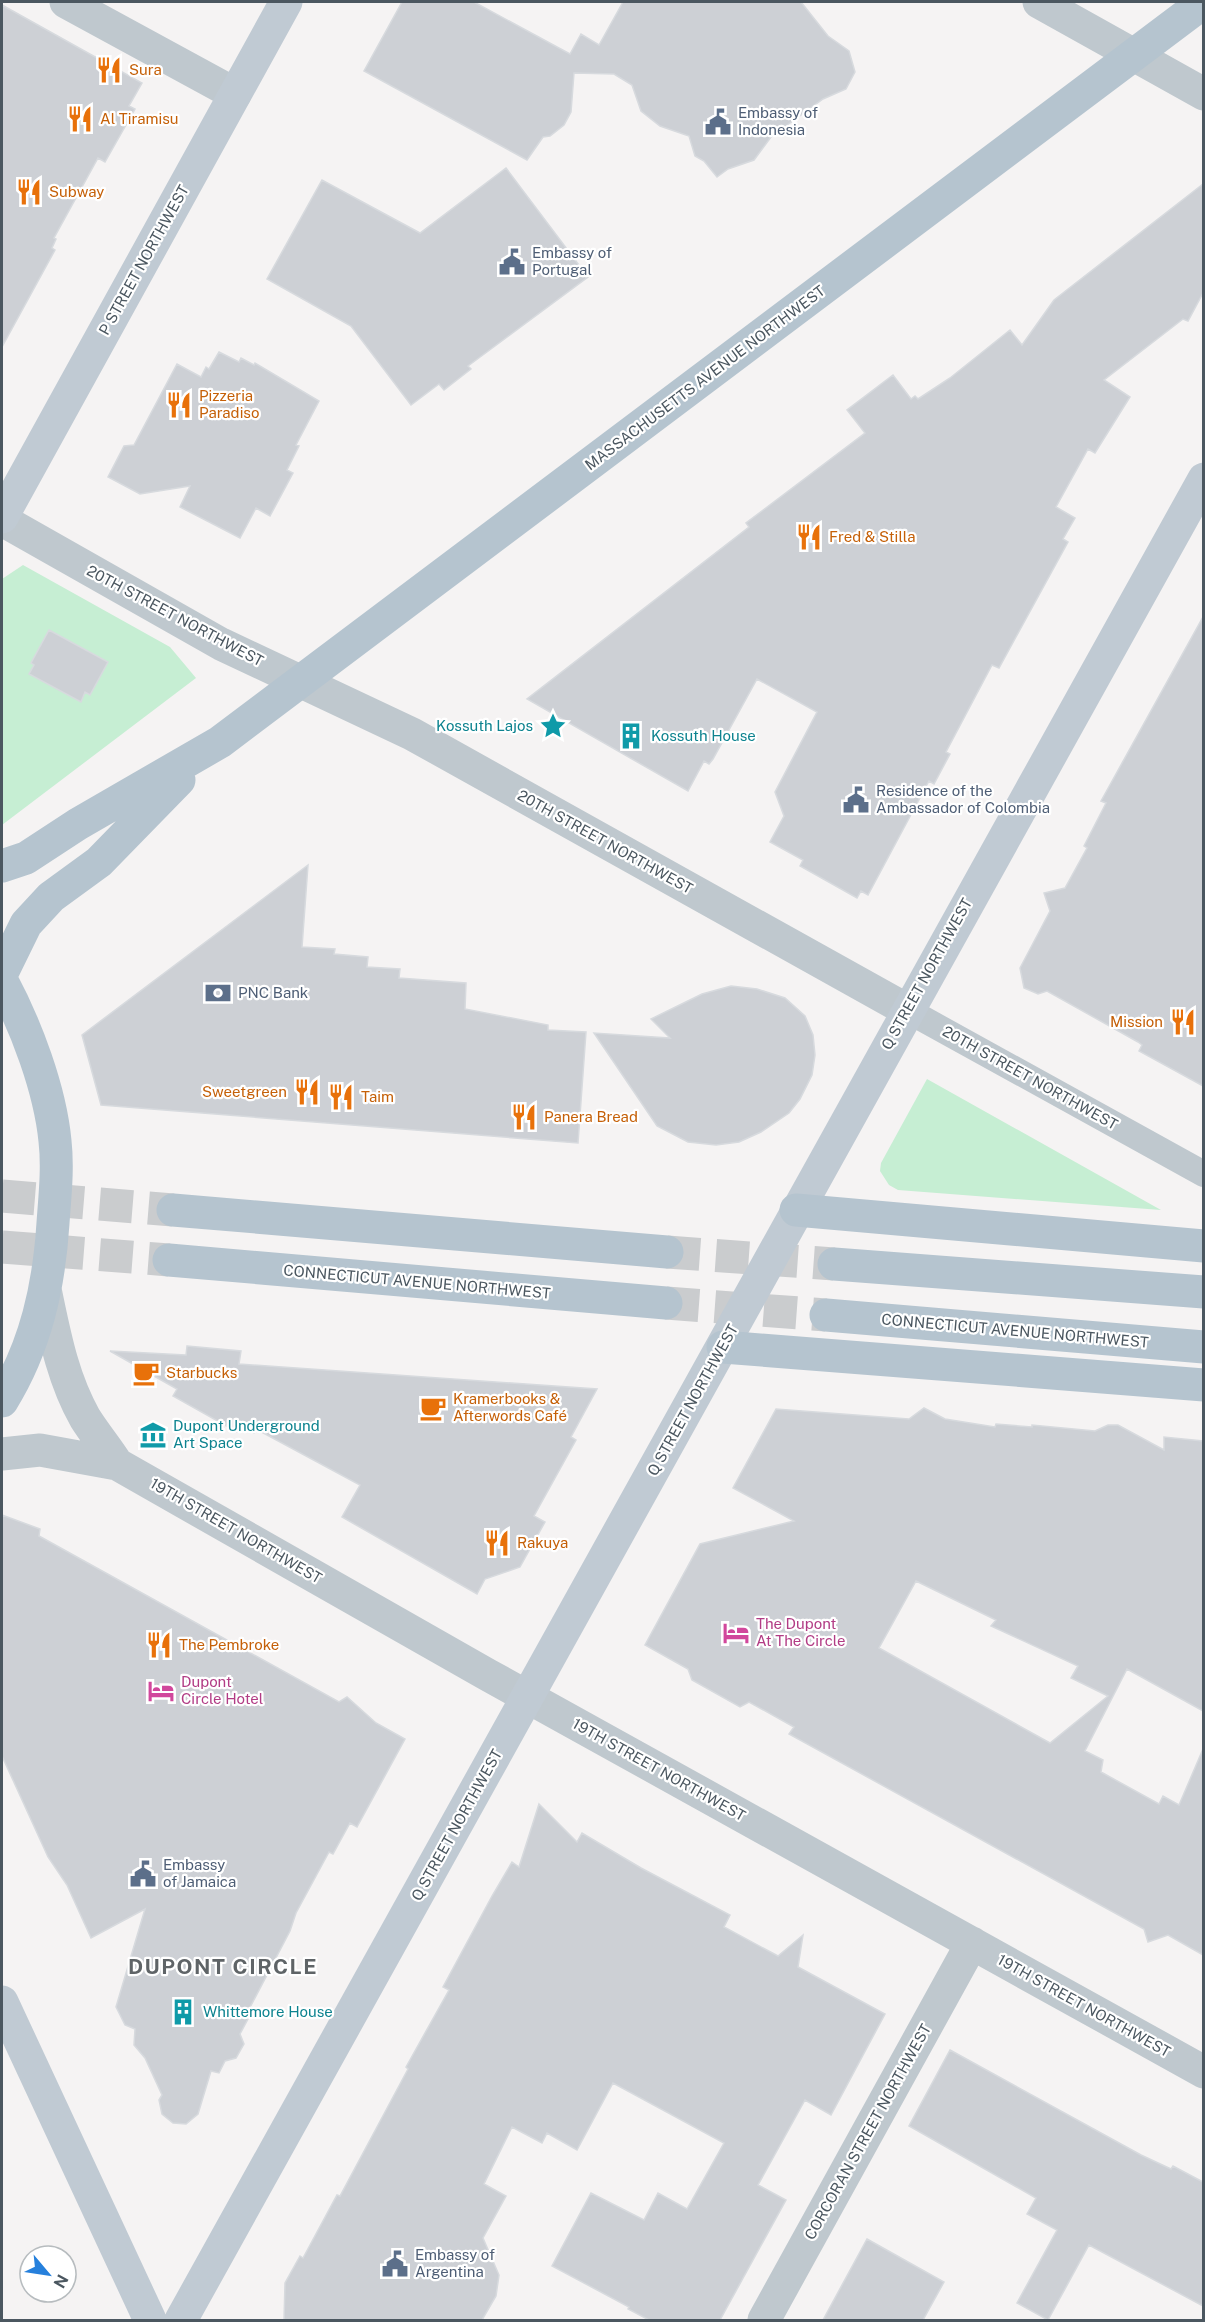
<svg xmlns="http://www.w3.org/2000/svg" width="1205" height="2322" font-family="'Public Sans',sans-serif">
<style>
.green{fill:#c6eed3}
.building{fill:#cdd0d5;stroke:#d7dade;stroke-width:1.5;fill-rule:evenodd}
.lines{fill:none;stroke-linecap:round;stroke-linejoin:round}
.primary-tunnel{stroke:#caccce;stroke-width:33;stroke-dasharray:33 16;stroke-linecap:butt}
.pedestrian{stroke:#bfc8ce;stroke-width:26}
.minor{stroke:#bfc8ce;stroke-width:33}
.tertiary{stroke:#bfc8ce;stroke-width:33}
.secondary{stroke:#c0cad3;stroke-width:33}
.primary{stroke:#b5c4cf;stroke-width:33}
.labels{text-anchor:middle;stroke-width:4.5;stroke-linejoin:round;paint-order:stroke}
.food-label{font-size:15px;fill:#c56008;stroke:#fff;text-anchor:start}
.service-label{font-size:15px;fill:#4e5e75;stroke:#fff;text-anchor:start}
.street-label{font-size:15px;fill:#4b5760;stroke:#fff}
.culture-label{font-size:15px;fill:#0d838f;stroke:#fff;text-anchor:start}
.hotel-label{font-size:15px;fill:#b23c85;stroke:#fff;text-anchor:start}
.district-label{font-size:21px;font-weight:bold;letter-spacing:1.5px;fill:#5f6467;stroke:#fff}
</style>
<rect width="100%" height="100%" fill="#f5f3f3"/>
<path class="green" d="M23,565l147,82 26,31 -194,147v-246z
M927,1079l234,131 -263,-20 -9,-5 -9,-14 1,-8z"/>
<path class="building" d="M402,2h72l96,52 11,-20 18,11 24,-43h178l27,34 21,15 6,21 -9,17 -23,10 -52,38 -17,23 -26,9 -11,8 -13,-16 -9,-5 -6,-20 -29,-10 -19,-15 -9,-26 -18,-11 -40,-1 -3,39 -7,13 -14,11 -7,1 -16,23 -163,-89z
M2,5l140,78 -13,23 6,3 -30,53 -7,-4 -44,80 2,1 -4,9 3,2 -53,97z
M506,168l82,109 -120,89 3,3 -27,21 -5,-6 -28,21 -60,-79 -84,-47 55,-99 98,53z
M1203,184v109l-15,28 -5,-2 -79,61 26,17 -35,56 -7,-4 -32,58 19,11 -12,21 5,3 -69,126 -7,-3 -46,87 4,2 -16,30 -5,-3 -61,114 -7,-4 -4,7 -57,-32 3,-6 -33,-18 14,-26 -9,-24 42,-80 -60,-33 -44,80 -4,5 -5,-3 -16,30 -161,-92 222,-172 -3,-4 119,-90 -18,-23 46,-35 18,24 4,-3 3,3 32,-21 60,-48 12,15 32,-45z
M219,352l20,10 2,-4 13,7 1,-2 64,38 -23,44 3,1 -12,24 6,3 -23,43 -14,-8 -16,30 -60,-31 10,-21 -50,8 -32,-17 16,-31 10,-1 43,-81 24,13 5,-10 3,2z
M1203,617v469l-64,-35 3,-6 -4,-3 -91,-51 -9,3 -14,-6 -4,-20 30,-57 -6,-18 21,-5 22,-40 -3,-2 22,-43 -5,-2z
M49,630l59,32 -18,33 -5,-3 -4,10 -52,-28 5,-9 -3,-2z
M308,865l-6,82 33,2 -1,5 34,3 -1,10 33,2 -1,9 67,5 -1,26 83,16v5l38,2 -8,111 -477,-38 -19,-70z
M731,986l26,3 28,9 20,18 8,19 2,20 -3,20 -12,24 -11,14 -28,19 -22,10 -23,3 -28,-3 -31,-16 -63,-93 76,5 -19,-19 51,-25z
M187,1346l54,5 -2,13 358,25 -26,48 5,3 -42,76 11,6 -25,45 -35,12 -8,15 -135,-77 18,-32 -104,-56 -2,4 -14,-7 -3,6 -64,-36 4,-7 -67,-38 76,4z
M924,1408l21,11 50,8 1,-3 36,3v-2l63,6 13,-6h10l46,25v-13l39,4v270l-76,-42 -42,82 18,9 -2,12 58,32 4,-8 16,9 24,-56v206l-35,-20 -20,7 -4,-13 -355,-195 5,-7 -45,-25 -9,5 -48,-27 -4,-11 -43,-24 55,-101 94,-23 -61,-33 43,-79 133,10zM916,1581l80,39 -5,6 87,40 -7,12 37,18 -58,47 -171,-95z
M2,1515l38,14 -1,7 300,166 8,-5 29,26 29,16 -48,88 -7,-4 -17,31 -4,-2 -33,61 -6,18 -45,86 3,2 -8,15 4,10 -8,14 -11,3 -6,12 -8,-2 -13,43 -12,10 -13,-1 -11,-9 -3,-14 3,-5 -17,-37 -11,-13 1,-16 -10,-4 -9,-18 29,-98 -54,29 -24,-53 -19,-28 -46,-101z
M539,1804l38,38 5,-9 59,35 89,47 -6,12 54,29 25,-21 -5,32 87,47 -54,101 -26,-15 -47,85 28,15 -66,120h-71l-21,-11 1,-2 -77,-41 39,-73 53,27 14,-27 29,16 37,-66 -111,-60 -36,67 -30,-17 -5,10 -30,-16 -28,57 22,12 -23,42 16,37 -3,21 -14,24h-198l1,-37 15,-27 3,2 34,-63 3,1 68,-127 -2,-2 43,-77 -6,-3 49,-91 20,-34 7,5z
M950,2050l191,105 30,14 2,-3 30,16v124l-114,-61 -41,75 -31,-17 40,-73 -30,-16 9,-16 -127,-72z
M867,2239l77,43 -21,38h-100z"/>
<g class="lines">
<path class="primary-tunnel" d="M2,1196l171,14
M2,1247l167,13
M667,1252l167,12
M666,1303l160,12"/>
<path class="pedestrian" d="M907,1010l297,164"/>
<path class="minor" d="M66,2l169,92
M46,1294c9,43 17,85 39,124 10,16 22,30 32,46
M2,1454l38,-4 77,14 371,211 716,397
M764,2320l208,-377"/>
<path class="tertiary" d="M1039,2l165,92
M2,520l219,124 191,90 495,276"/>
<path class="secondary" d="M2,517l284,-515
M2,2002l148,318
M181,2320l1023,-1841"/>
<path class="primary" d="M2,866l24,-8 52,-34 142,-82 984,-740
M2,973l24,-49 25,-27 48,-35 80,-82
M2,981c24,45 48,108 53,160 3,27 0,54 -2,82 -4,63 -17,123 -51,178
M173,1210l494,42
M796,1210l408,36
M169,1260l497,43
M834,1264l370,28
M826,1315l378,32
M723,1347l481,38"/>
</g>
<defs>
<g id="restaurant-bare" transform="scale(2.07)"><path d="M-5-6h1v4h1v-4h1v4h1v-4h1v5L-1.5 .5V6h-2V.5L-5-1ZM5-6V6H3V1.5H1.5Q1.5-4 5-6Z" fill="#e8710a" stroke="#fff" stroke-width="2.5" paint-order="stroke"/></g>
<g id="civic-bare" transform="scale(2.07)"><path d="M-.6-6.5H3V-4.5H.6V-3L4-1V1h2V6H-6V1h2V-1L-.6-3ZM-1.2 2.5V6h2.4V2.5Z" fill="#5c6f8a" stroke="#fff" stroke-width="2.5" paint-order="stroke"/></g>
<g id="sight-bare" transform="scale(2.07)"><path d="M0-6L1.8-2.2L6-1.7L2.9 1.2L3.7 5.4L0 3.3L-3.7 5.4L-2.9 1.2L-6-1.7L-1.8-2.2Z" fill="#0f9aa8" stroke="#fff" stroke-width="2.5" paint-order="stroke"/></g>
<g id="building-bare" transform="scale(2.07)"><path d="M-4-6H4V6H1V3H-1V6H-4ZM-2.5-4.3h1.7v1.8h-1.7ZM.8-4.3h1.7v1.8H.8ZM-2.5-1h1.7V.8h-1.7ZM.8-1h1.7V.8H.8Z" fill="#0f9aa8" stroke="#fff" stroke-width="2.5" paint-order="stroke"/></g>
<g id="bank-bare" transform="scale(2.07)"><path d="M-6-4H6V4H-6ZM0-2.3a2.3 2.3 0 1 0 0 4.6a2.3 2.3 0 1 0 0-4.6Z" fill="#5c6f8a" stroke="#fff" stroke-width="2.5" paint-order="stroke"/></g>
<g id="cafe-bare" transform="scale(2.07)"><path d="M-5.5-4.5H6V0H3Q3 3.5 0 3.5H-2.5Q-5.5 3.5-5.5 0ZM3-3.2v2h1.7v-2ZM-6 4.5H4V6H-6Z" fill="#e8710a" stroke="#fff" stroke-width="2.5" paint-order="stroke"/></g>
<g id="museum-bare" transform="scale(2.07)"><path d="M0-6L6-3V-2H-6V-3ZM-5-1h2V3h-2ZM-1-1h2V3h-2ZM3-1h2V3H3ZM-6 4H6V6H-6Z" fill="#0f9aa8" stroke="#fff" stroke-width="2.5" paint-order="stroke"/></g>
<g id="hotel-bare" transform="scale(2.07)"><path d="M-6-4.5h1.5V1H6V5H4.5V3h-9V5H-6ZM-4 0a1.8 1.8 0 1 1 3.6 0ZM.5 0V-2.5h3Q6-2.5 6 0Z" fill="#d1479c" stroke="#fff" stroke-width="2.5" paint-order="stroke"/></g>
</defs>
<g fill-rule="evenodd">
<use href="#restaurant-bare" x="109" y="70"/>
<use href="#restaurant-bare" x="80" y="119"/>
<use href="#civic-bare" x="718" y="122"/>
<use href="#restaurant-bare" x="29" y="192"/>
<use href="#civic-bare" x="512" y="262"/>
<use href="#restaurant-bare" x="179" y="405"/>
<use href="#restaurant-bare" x="809" y="537"/>
<use href="#sight-bare" x="553" y="726"/>
<use href="#building-bare" x="631" y="736"/>
<use href="#civic-bare" x="856" y="800"/>
<use href="#bank-bare" x="218" y="993"/>
<use href="#restaurant-bare" x="1183" y="1022"/>
<use href="#restaurant-bare" x="307" y="1092"/>
<use href="#restaurant-bare" x="341" y="1097"/>
<use href="#restaurant-bare" x="524" y="1117"/>
<use href="#cafe-bare" x="146" y="1373"/>
<use href="#cafe-bare" x="433" y="1408"/>
<use href="#museum-bare" x="153" y="1435"/>
<use href="#restaurant-bare" x="497" y="1543"/>
<use href="#hotel-bare" x="736" y="1633"/>
<use href="#restaurant-bare" x="159" y="1645"/>
<use href="#hotel-bare" x="161" y="1691"/>
<use href="#civic-bare" x="143" y="1874"/>
<use href="#building-bare" x="183" y="2012"/>
<use href="#civic-bare" x="395" y="2264"/>
</g>
<g class="labels">
<g class="food-label">
<text x="129" y="75">Sura</text>
<text x="100" y="124">Al Tiramisu</text>
<text x="49" y="197">Subway</text>
<text x="199" y="401">Pizzeria<tspan x="199" dy="17">Paradiso</tspan></text>
<text x="829" y="542">Fred &amp; Stilla</text>
<text x="1163" y="1027" text-anchor="end">Mission</text>
<text x="287" y="1097" text-anchor="end">Sweetgreen</text>
<text x="361" y="1102">Taim</text>
<text x="544" y="1122">Panera Bread</text>
<text x="166" y="1378">Starbucks</text>
<text x="453" y="1404">Kramerbooks &amp;<tspan x="453" dy="17">Afterwords Café</tspan></text>
<text x="517" y="1548">Rakuya</text>
<text x="179" y="1650">The Pembroke</text>
</g>
<g class="service-label">
<text x="738" y="118">Embassy of<tspan x="738" dy="17">Indonesia</tspan></text>
<text x="532" y="258">Embassy of<tspan x="532" dy="17">Portugal</tspan></text>
<text x="876" y="796">Residence of the<tspan x="876" dy="17">Ambassador of Colombia</tspan></text>
<text x="238" y="998">PNC Bank</text>
<text x="163" y="1870">Embassy<tspan x="163" dy="17">of Jamaica</tspan></text>
<text x="415" y="2260">Embassy of<tspan x="415" dy="17">Argentina</tspan></text>
</g>
<g class="street-label">
<text transform="translate(144 260) rotate(-61)" y="5">P STREET NORTHWEST</text>
<text transform="translate(705 378) rotate(-37)" y="5">MASSACHUSETTS AVENUE NORTHWEST</text>
<text transform="translate(175 616) rotate(28)" y="5">20TH STREET NORTHWEST</text>
<text transform="translate(605 842) rotate(29)" y="5">20TH STREET NORTHWEST</text>
<text transform="translate(927 974) rotate(-61)" y="5">Q STREET NORTHWEST</text>
<text transform="translate(1030 1078) rotate(29)" y="5">20TH STREET NORTHWEST</text>
<text transform="translate(417 1282) rotate(5)" y="5">CONNECTICUT AVENUE NORTHWEST</text>
<text transform="translate(1015 1331) rotate(5)" y="5">CONNECTICUT AVENUE NORTHWEST</text>
<text transform="translate(693 1400) rotate(-61)" y="5">Q STREET NORTHWEST</text>
<text transform="translate(236 1531) rotate(30)" y="5">19TH STREET NORTHWEST</text>
<text transform="translate(659 1770) rotate(29)" y="5">19TH STREET NORTHWEST</text>
<text transform="translate(457 1825) rotate(-61)" y="5">Q STREET NORTHWEST</text>
<text transform="translate(1084 2006) rotate(29)" y="5">19TH STREET NORTHWEST</text>
<text transform="translate(868 2132) rotate(-61)" y="5">CORCORAN STREET NORTHWEST</text>
</g>
<g class="culture-label">
<text x="533" y="731" text-anchor="end">Kossuth Lajos</text>
<text x="651" y="741">Kossuth House</text>
<text x="173" y="1431">Dupont Underground<tspan x="173" dy="17">Art Space</tspan></text>
<text x="203" y="2017">Whittemore House</text>
</g>
<g class="hotel-label">
<text x="756" y="1629">The Dupont<tspan x="756" dy="17">At The Circle</tspan></text>
<text x="181" y="1687">Dupont<tspan x="181" dy="17">Circle Hotel</tspan></text>
</g>
<g class="district-label">
<text x="223" y="1974">DUPONT CIRCLE</text>
</g>
</g>
<rect width="1205" height="2322" fill="none" stroke="#4b5760" stroke-width="6"/>
<g transform="translate(48 2274) rotate(119)"><circle r="28" fill="#ffffff" stroke="#b7bcbf" stroke-width="1.5"/>
<path d="M0-4.5L10 22L0 15L-10 22Z" fill="#2680dc"/>
<text y="-9" font-size="16" font-weight="bold" text-anchor="middle" fill="#4b5760">N</text>
</g>
</svg>
